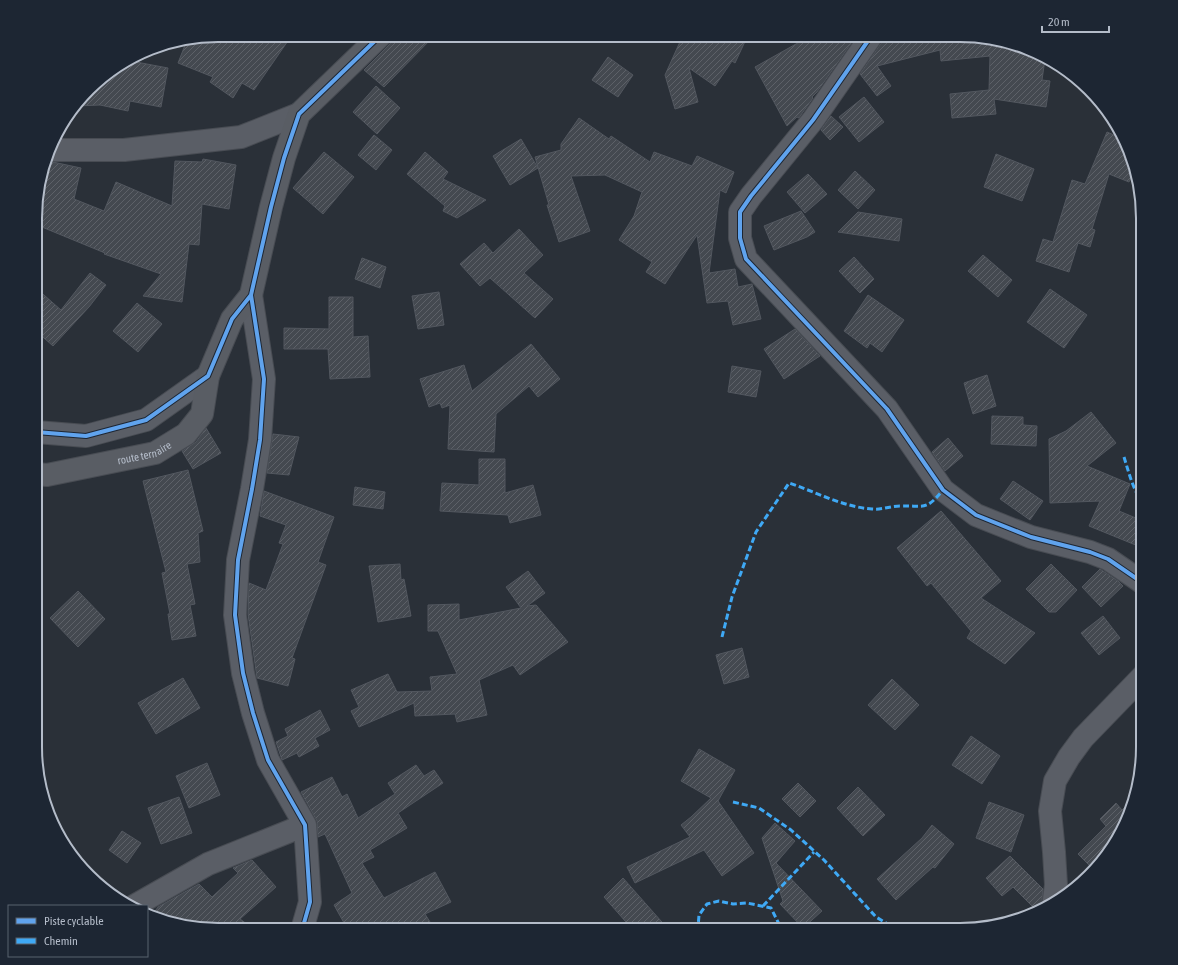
<svg xmlns="http://www.w3.org/2000/svg" width="1178" height="965" font-family="'Asap Condensed',sans-serif">
<style>
.building{fill:url(#building-hatch);stroke:#52575f}
.lines{fill:none;stroke-linecap:round;stroke-linejoin:round}
.street-casing{stroke:#484c53;stroke-width:24}
.secondary-casing{stroke:#484c53;stroke-width:24}
.street{stroke:#5a5e66;stroke-width:22}
.secondary{stroke:#595d64;stroke-width:22}
.quiet{stroke:#3fa9f5;stroke-width:3;stroke-dasharray:6 3;stroke-linecap:butt}
.cycleway-casing{stroke:#1d2633;stroke-width:6}
.cycleway{stroke:#60a3ed;stroke-width:4}
.labels{text-anchor:middle;stroke-width:3;stroke-linejoin:round;paint-order:stroke}
.street-label{font-size:11px;fill:#b4bcc9;stroke:#1d2633}
.rim{fill:none;stroke:#b4bcc9;stroke-width:2}
</style>
<defs>
<pattern id="building-hatch" width="6" height="6" patternUnits="userSpaceOnUse"><rect width="6" height="6" fill="#444950"/><path d="M-1 1l2-2M0 6l6-6M5 7l2-2" fill="none" stroke="#5d6168"/></pattern>
</defs>
<rect width="100%" height="100%" fill="#2a3038"/>
<path class="building" d="M218,35h74l-38,55 -12,-7 -9,15 -23,-16 3,-5 -35,-14 9,-23z
M394,35h41l-51,52 -20,-17 26,-26z
M683,35h65l-13,28 -3,-2 -17,25 -26,-18 9,34 -23,7 -10,-34z
M812,35h45l-40,57 -5,5 1,1 -10,14 -4,6 -2,-1 -10,9 -32,-59z
M884,35h88l18,5 1,6v-2l41,7 13,8 -3,21 8,1 -4,26 -52,-8 2,15 -44,4 -2,-24 39,-4 1,-34 -49,5 -1,-11 -63,16 14,20 -14,10 -17,-22 22,-32z
M608,57l25,18 -15,22 -26,-17z
M131,61l37,7 -7,39 -31,-6 -2,10 -28,-6 -24,1 22,-26z
M376,86l24,22 -23,26 -24,-22z
M864,97l20,25 -25,20 -20,-25z
M831,116l12,11 -13,13 -9,-10z
M579,118l30,21 2,-3 39,26 4,-10 38,14 5,-10 37,16 -8,21 -6,-3 -11,83 26,-4 3,18 14,-3 9,35 -28,6 -5,-24 -21,2 -10,-68 -32,49 -19,-12 6,-10 -33,-22 15,-24 8,-24 -37,-17 -34,1 19,55 -31,11 -12,-37h2l-14,-48 26,-7v-6z
M1107,132l16,7 6,9 5,23 -5,11 -20,-8 -17,55 3,1 -5,17 -12,-4 -9,29 -33,-11 7,-22 10,3 19,-62 13,4z
M374,135l18,15 -16,20 -18,-15z
M521,139l17,29 -28,17 -17,-29z
M324,152l30,25 -31,37 -30,-26z
M425,152l23,20 -5,7 43,21 -29,18 -14,-7 2,-5 -38,-32z
M996,154l38,15 -12,32 -38,-14z
M203,159l33,6 -7,44 -27,-5 -3,41 -10,-1 -7,58 -39,-6 18,-22 -57,-20 1,-1 -68,-28v-31l11,-33 33,7 -7,31 30,12 12,-29 56,24 3,-45 27,1z
M855,171l20,19 -17,19 -20,-19z
M808,174l19,20 -22,19 -18,-21z
M801,211l14,21 -8,5 -33,13 -10,-24z
M858,212l44,7 -3,22 -61,-9z
M519,229l24,26 -19,18 29,26 -18,19 -45,-40 -10,8 -20,-22 24,-21 9,10z
M983,255l29,25 -14,17 -30,-26z
M854,257l20,22 -14,14 -21,-22z
M362,258l24,9 -6,21 -25,-9z
M90,273l16,12 -17,22 -36,39 -17,-15v-43l25,22z
M1050,289l37,26 -23,33 -37,-26z
M439,292l5,33 -26,4 -6,-33z
M868,295l36,25 -22,32 -12,-9 -3,5 -23,-17z
M329,297h24v40l15,-1 2,41 -40,2 -2,-30h-44v-21l45,1z
M137,303l25,21 -24,28 -25,-21z
M795,329l25,27 -36,23 -20,-30z
M531,344l29,35 -22,18 -9,-11 -33,28 -2,38 -46,-3 2,-44 -8,3 -2,-5 -11,4 -9,-28 44,-14 8,26z
M732,366l29,5 -5,26 -28,-5z
M987,375l9,31 -23,8 -9,-31z
M1091,412l25,31 -29,23 43,18 -11,27 24,10v27l-54,-22 11,-25 -50,2 -1,-64 17,-8z
M992,416l31,1v8l14,1 -1,20 -45,-2z
M206,428l15,25 -28,16 -11,-18 14,-9z
M273,434l26,3 -10,38 -22,-2z
M948,438l15,18 -18,15 -13,-19z
M479,459h26v34l28,-8 8,30 -31,8 -2,-8 -68,-4 2,-28 37,2z
M188,470l15,61 -5,2 2,29 -13,2 8,40 -5,1 6,31 -24,4 -4,-26h2l-8,-41 4,-1 -23,-91z
M1013,481l30,20 -13,19 -30,-21z
M355,487l30,5 -2,17 -30,-4z
M264,491l70,26 -16,45 8,3 -34,93 3,1 -7,27 -31,-8 -9,-64 1,-31 17,7 17,-46 -4,-1 7,-18 -26,-9z
M941,511l60,70 -20,17 54,35 -30,31 -38,-26 4,-7 -40,-48 -4,3 -30,-38z
M400,564l1,16 3,-1 7,37 -33,6 -9,-56z
M1051,564l26,26 -21,22h-7l-23,-23z
M1100,569l18,12 5,5 -22,21 -19,-20z
M528,571l17,22 -18,13 9,-1 32,37 -48,33 -7,-10 -34,15 8,35 -30,7 -2,-8 -40,2 -1,-13 -55,24 -8,-16 8,-4 -8,-17 37,-16 9,18 35,-1 -2,-14 27,-3 -19,-43h-10v-26l31,-1v16l62,-12 -15,-21z
M78,591l27,28 -27,28 -28,-29z
M1103,616l17,22 -21,17 -18,-22z
M742,648l7,29 -25,7 -8,-29z
M183,678l17,30 -44,26 -18,-31z
M892,679l27,26 -24,25 -27,-25z
M320,710l10,20 -15,8 4,8 -20,11 -2,-4 -15,7 -6,-18 12,-6 -3,-7z
M971,736l29,20 -18,28 -30,-19z
M699,749l36,21 -17,31 36,52 -32,23 -18,-26 -69,33 -8,-16 63,-30 -9,-12 10,-8 20,-19 -30,-17z
M207,763l13,32 -31,13 -13,-32z
M416,765l8,11 10,-6 9,13 -45,30 9,15 -37,22 4,7 -12,6 22,35 51,-26 16,30 -26,12 10,16h-87l-14,-25 18,-12 -27,-59 -7,3 -1,-16 -16,-29 31,-15 10,20 5,-3 11,24 37,-24 -7,-11z
M798,783l18,18 -16,16 -18,-18z
M858,787l27,28 -22,21 -26,-28z
M179,797l13,36 -31,11 -13,-36z
M989,802l35,13 -13,37 -35,-14z
M1116,803l6,7 5,-5 4,4 -2,8 -35,53 -16,-16 28,-28 -6,-7z
M775,823l20,18 -19,22 46,48 -19,17 -23,-24 3,-3 -21,-63z
M932,825l22,19 -19,24 -2,-1 -37,33 -19,-21 45,-41z
M122,831l19,12 -14,20 -18,-13z
M1010,856l33,33 -1,10 2,8 -7,4 -24,-24 -11,9 -16,-18z
M252,860l24,27 -36,32 15,11h-49l-55,-13 7,-10 41,-23 13,13 26,-24 -5,-5z
M623,878l46,52h-36l-29,-33z"/>
<g class="lines">
<g class="street-casing">
<path id="street" d="M872,35l-59,85 -62,76 -11,16v26l6,21 141,150 56,81 33,25 55,22 59,15 18,7 35,24
M52,150h72l117,-13 58,-23
M251,295l13,84 -4,61 -8,49 -14,71 -3,55 8,58 10,40 15,47 37,65 5,77 -8,28
M36,432l50,4 60,-16 62,-44
M1054,900l2,-15 -2,-33 -4,-41 5,-30 14,-24 14,-19 60,-62
M134,906l74,-42 97,-39"/>
</g>
<g class="secondary-casing">
<g id="secondary">
<path id="s1" d="M36,474l11,1 108,-22 31,-19 16,-20 6,-38 24,-57 19,-24 20,-88 13,-49 15,-44 82,-79"/>
</g>
</g>
<use href="#street" class="street"/>
<use href="#secondary" class="secondary"/>
<path class="quiet" d="M1124,457c5,16 9,33 19,46
M722,637l10,-40 24,-65 33,-49c27,9 54,24 83,26 9,1 19,-3 28,-3 24,-1 25,6 43,-16
M733,802l26,6 32,22 33,30 52,57 22,13
M763,906l51,-54
M696,930l2,-2 1,-13 8,-11 12,-3 14,3 14,-1 24,5 11,22"/>
<g class="cycleway-casing">
<path id="cycleway" d="M872,35l-59,85 -62,76 -11,16v26l6,21 141,150 56,81 33,25 55,22 59,15 18,7 35,24
M251,295l13,84 -4,61 -8,49 -14,71 -3,55 8,58 10,40 15,47 37,65 5,77 -8,28
M36,432l50,4 60,-16 62,-44 24,-57 19,-24 20,-88 13,-49 15,-44 82,-79"/>
</g>
<use href="#cycleway" class="cycleway"/>
</g>
<g class="labels">
<g class="street-label">
<text dy="4" stroke="none"><textPath href="#s1" startOffset="111">route ternaire</textPath></text>
</g>
</g>
<path d="M0 0H1178V965H0ZM218 42H960A176 176 0 0 1 1136 218V747A176 176 0 0 1 960 923H218A176 176 0 0 1 42 747V218A176 176 0 0 1 218 42Z" fill="#1d2633" fill-rule="evenodd"/>
<path class="rim" d="M218 42H960A176 176 0 0 1 1136 218V747A176 176 0 0 1 960 923H218A176 176 0 0 1 42 747V218A176 176 0 0 1 218 42Z"/>
<rect x="8" y="905" width="140" height="52" fill="#1d2633" stroke="#59626f"/>
<rect x="16" y="918" width="20" height="6" fill="#60a3ed" stroke="#59626f"/>
<text x="44" y="925" font-size="12" fill="#b4bcc9">Piste cyclable</text>
<rect x="16" y="938" width="20" height="6" fill="#3fa9f5" stroke="#59626f"/>
<text x="44" y="945" font-size="12" fill="#b4bcc9">Chemin</text>
<path d="M1042 26v6h67v-6" fill="none" stroke="#b4bcc9" stroke-width="2"/>
<text x="1048" y="26" font-size="12" fill="#b4bcc9" stroke="#1d2633" stroke-width="3" paint-order="stroke">20 m</text>
</svg>
